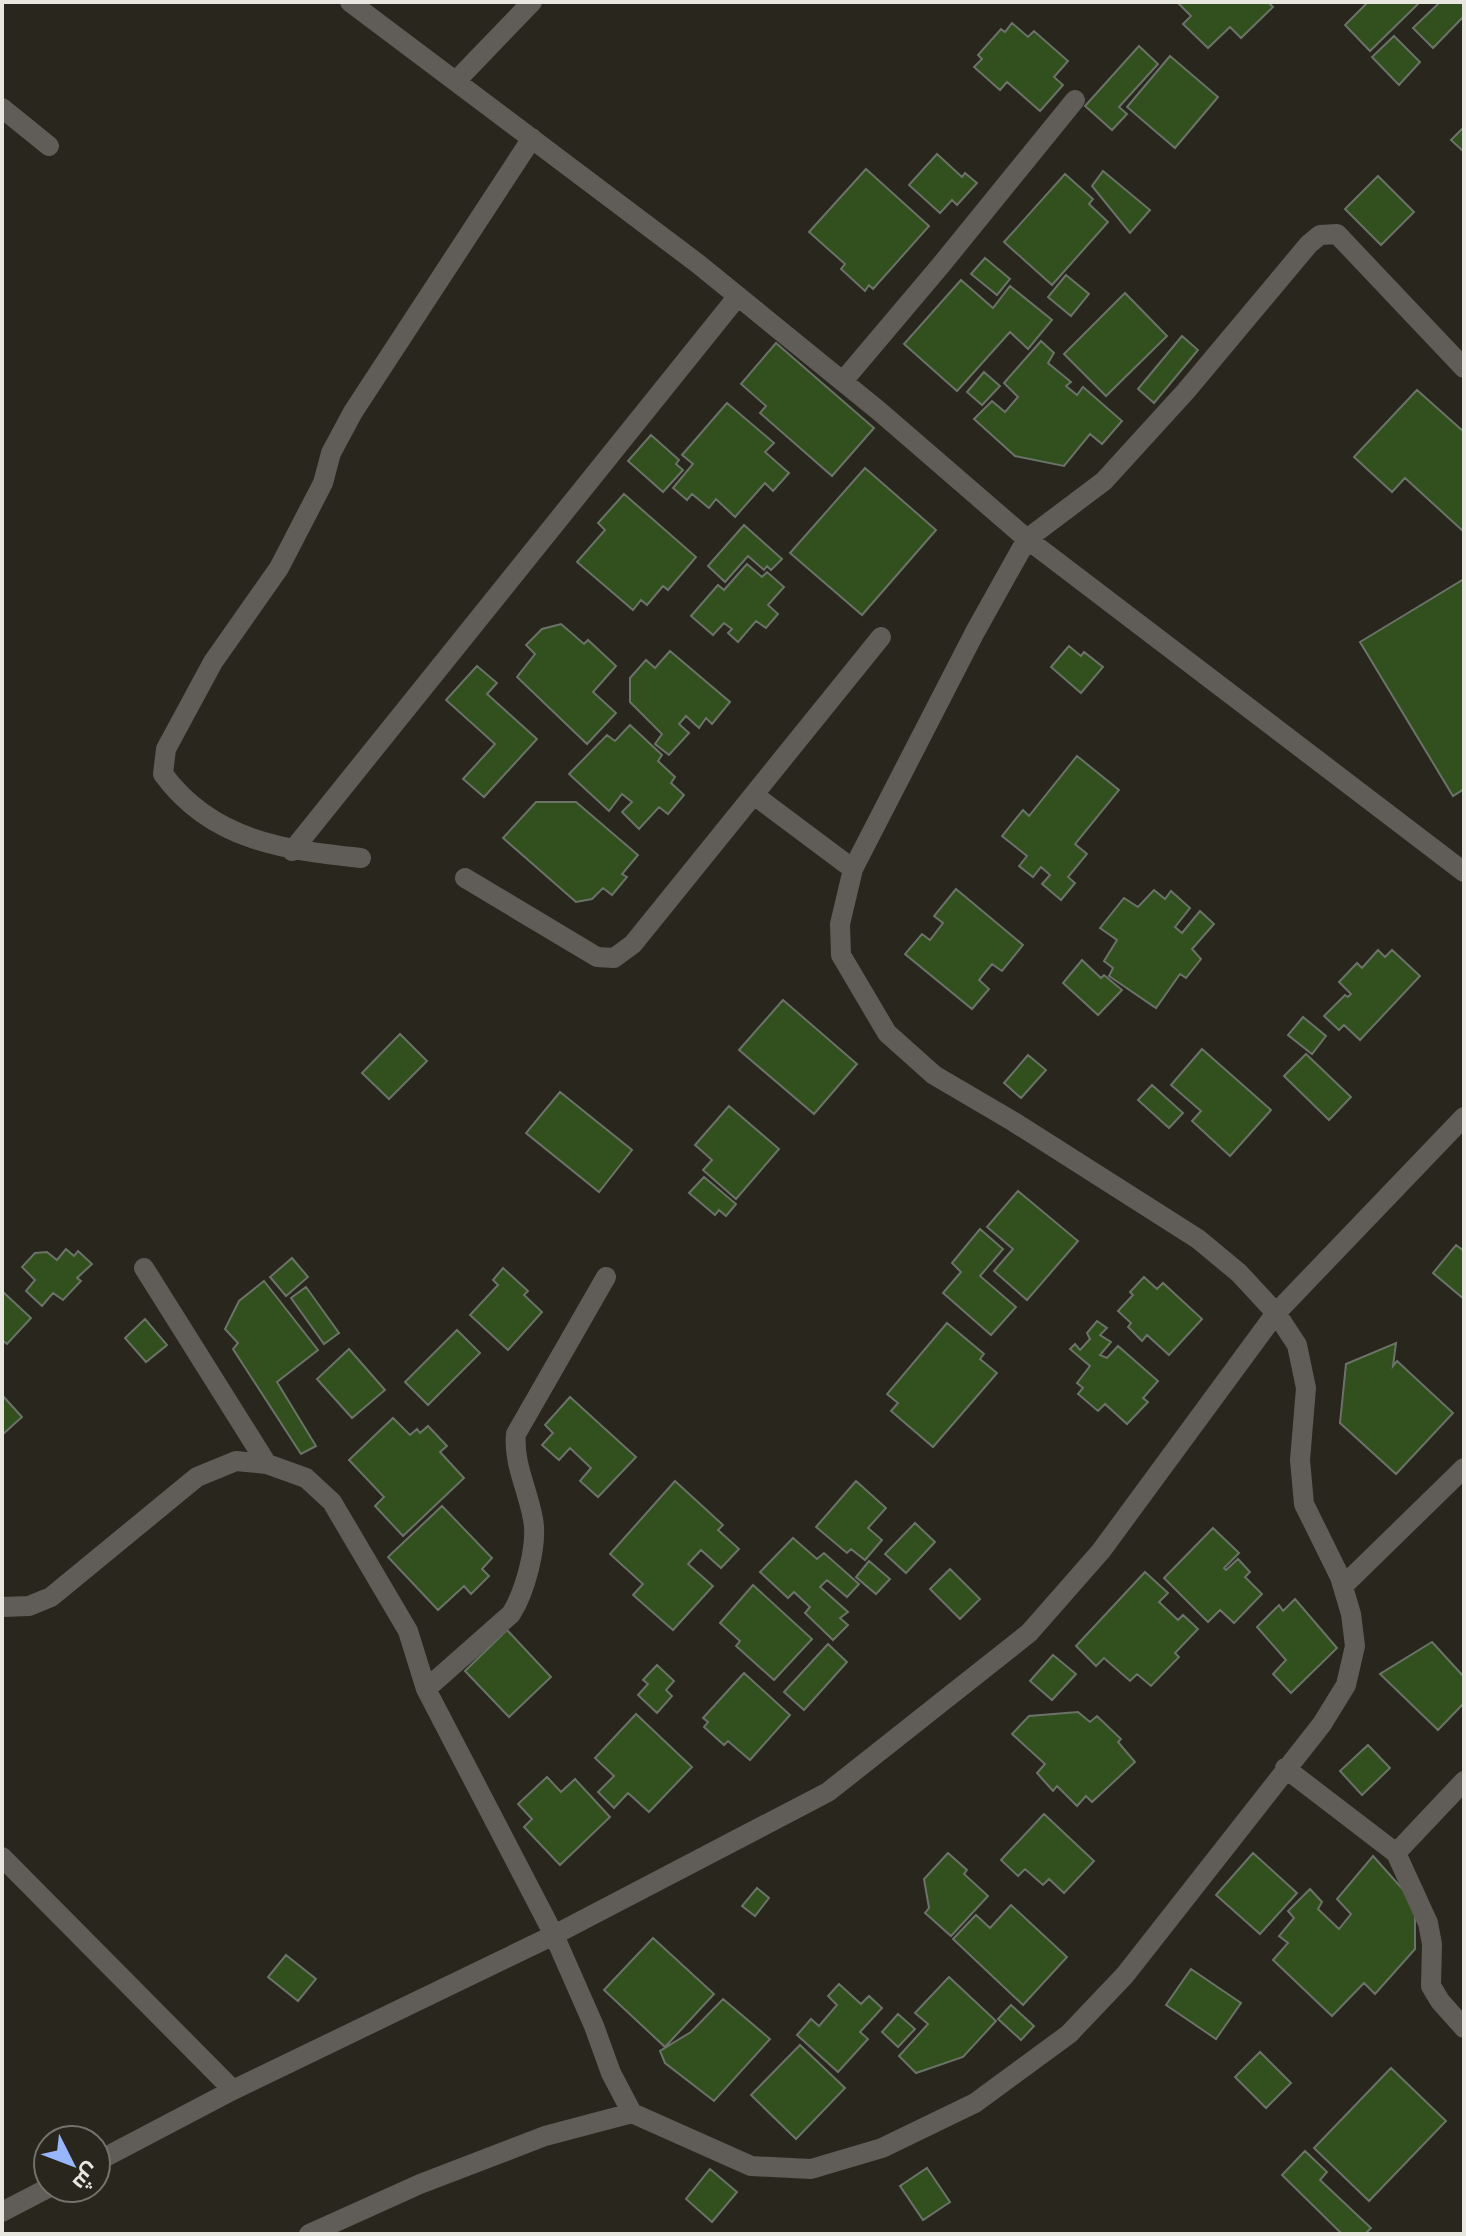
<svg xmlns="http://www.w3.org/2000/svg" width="1466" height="2236" font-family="'PT Sans Narrow',Cairo,sans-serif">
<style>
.building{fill:#324f1e;stroke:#6b7268;stroke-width:2}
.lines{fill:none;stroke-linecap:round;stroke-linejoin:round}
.minor{stroke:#605c58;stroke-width:20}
</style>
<rect width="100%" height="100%" fill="#28261d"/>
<path class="building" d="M1177,2h91l5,5 -32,31 -11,-11 -22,21 -25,-24 8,-8z
M1368,2h52l-50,49 -25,-26z
M1440,2h24v14l-31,32 -20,-20z
M1012,23l16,14 6,-6 34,30 -14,16 9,8 -23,26 -33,-29 -7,8 -26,-23 8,-8 -4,-4 23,-26 4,3z
M1394,36l26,26 -21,23 -27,-28z
M1139,46l19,18 -39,43 8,7 -15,16 -27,-24z
M1170,56l48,41 -43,51 -48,-41z
M1464,127v25l-13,-12z
M937,154l25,23 3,-4 12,10 -20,22 -5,-5 -12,13 -31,-28z
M866,169l63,57 -56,63 -4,-4 -4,6 -24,-22 4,-5 -36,-32z
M1103,171l47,39 -20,23 -38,-47z
M1065,174l28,25 -4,5 19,18 -56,63 -48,-43z
M1378,176l36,36 -33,33 -36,-36z
M985,258l25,21 -13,16 -26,-21z
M1066,275l23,19 -18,22 -23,-19z
M961,280l32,28 17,-22 42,34 -24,29 -18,-17 -53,59 -53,-47z
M1125,293l42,43 -61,60 -42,-42z
M1182,336l16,14 -44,53 -16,-14z
M1041,341l13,12 -6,10 23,19 -5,4 11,9 6,-8 39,34 -20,23 -12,-10 -26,32 -49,-10 -41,-37 18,-18 13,11 13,-15 -14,-14z
M776,343l98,85 -42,48 -72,-63 6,-7 -25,-22z
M984,372l16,14 -18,19 -15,-13z
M1417,390l47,42v100l-59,-54 -13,14 -38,-35z
M727,403l47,40 -9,9 24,21 -16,18 -8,-8 -30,34 -19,-18 -7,9 -17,-14 -5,6 -14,-12 20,-24 -11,-9z
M651,435l28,25 -3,4 7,6 -20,22 -35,-31z
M865,468l71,62 -74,85 -72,-62z
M624,494l72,63 -28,33 -5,-4 -16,19 -6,-5 -8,10 -56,-48 28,-32 -7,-7z
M744,525l38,34 -11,11 -4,-4 -3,4 -16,-14 -23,26 -17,-16z
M747,564l15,13 5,-5 17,15 -16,18 10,9 -12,14 -10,-7 -18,21 -10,-9 4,-4 -8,-6 -11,12 -22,-19 27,-31 6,5z
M1464,579v210l-11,7 -93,-154z
M561,624l23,20 4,-4 28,26 -23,26 23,21 -29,31 -70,-67 18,-23 -9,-9 16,-16z
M1069,646l12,10 3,-4 19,15 -22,26 -30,-26z
M670,651l60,51 -18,22 -6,-6 -7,10 -13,-12 -7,8 10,9 -20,22 -14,-11 7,-10 -32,-32v-24l16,-18 9,8z
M477,666l20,17 -10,11 50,45 -53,58 -21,-18 32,-35 -49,-44z
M630,725l32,30 -4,6 17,16 -4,6 13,12 -16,19 -9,-7 -20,22 -17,-17 10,-10 -10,-8 -13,17 -40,-37 38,-39 8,6z
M1077,756l42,34 -44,54 12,10 -19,23 7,6 -14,17 -19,-16 8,-9 -9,-8 -8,10 -14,-11 8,-10 -25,-20 21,-26 6,6z
M536,802h40l62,53 -16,19 5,3 -15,18 -9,-7 -11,11 -16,3 -73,-64z
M956,889l67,56 -21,26 -10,-7 -13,16 10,9 -17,20 -67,-55 17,-20 8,6 13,-17 -9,-7z
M1154,890l11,9 6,-8 19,17 -15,19 7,6 18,-22 14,13 -22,25 9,10 -15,19 -6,-4 -24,34 -47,-32 4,-8 -9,-7 13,-21 -17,-12 24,-30 14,9z
M1378,950l7,7 7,-7 28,26 -60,64 -16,-15 -5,5 -15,-14 21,-21 3,2 3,-3 -12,-12 18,-19 5,5z
M1082,960l19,18 3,-3 18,15 -24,25 -35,-32z
M783,1000l74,64 -43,50 -75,-64z
M1303,1017l23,19 -14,18 -24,-19z
M400,1034l27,27 -38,38 -27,-26z
M1202,1049l69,61 -41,46 -38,-35 9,-10 -30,-26z
M1306,1054l45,43 -22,23 -45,-44z
M1028,1055l18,15 -25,28 -17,-15z
M1152,1085l31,28 -14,15 -31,-28z
M560,1092l72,58 -33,42 -73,-59z
M729,1106l50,43 -43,50 -33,-29 9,-10 -17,-15z
M704,1177l32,27 -10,12 -7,-6 -4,5 -26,-22z
M1018,1191l60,50 -51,59 -33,-29 19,-22 -26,-22z
M980,1229l23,20 -23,27 36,31 -25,28 -48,-42 18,-21 -9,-9z
M1456,1245l8,6v48l-31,-26z
M66,1249l8,7 4,-5 14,13 -15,14 4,3 -18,19 -10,-7 -11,13 -16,-15 9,-11 -13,-13 13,-14 12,-1 10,8z
M292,1258l16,19 -22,19 -16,-19z
M503,1268l25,23 -4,4 18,17 -34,38 -38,-35 28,-30 -5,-5z
M1144,1277l13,12 6,-6 39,36 -33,36 -22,-20 -5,6 -14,-14 3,-4 -13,-12 15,-16 -3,-3z
M264,1281l54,69 -41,32 39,64 -15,8 -68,-105 5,-6 -13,-14 14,-28z
M306,1287l33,46 -15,11 -33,-46z
M2,1291l29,27 -24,26 -5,-4z
M145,1319l22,26 -21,17 -21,-24z
M1097,1321l10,7 -7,7 11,7 -11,13 7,3 11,-12 40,35 -15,17 5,4 -21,22 -22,-20 -7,7 -20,-17 5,-6 -6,-5 13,-17 -20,-17 5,-5 5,6 10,-11 -3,-6z
M947,1323l37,31 -4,5 17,14 -64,74 -42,-36 7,-8 -11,-9z
M457,1330l23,23 -52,52 -23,-23z
M1396,1343l-3,23 4,-5 56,52 -57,61 -56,-51 6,-59z
M349,1349l36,41 -33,28 -35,-39z
M2,1395l20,22 -20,18z
M570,1397l66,60 -38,40 -18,-16 11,-13 -21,-20 -11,12 -17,-15 11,-12 -8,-8z
M393,1418l17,17 7,-6 3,4 8,-7 19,20 -7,6 24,26 -61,58 -28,-30 9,-9 -35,-37z
M675,1481l48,44 -5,5 21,19 -18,19 -20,-18 -13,14 25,22 -40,44 -40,-35 10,-11 -33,-30z
M856,1481l30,27 -18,20 14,12 -17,20 -14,-11 -4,4 -31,-26z
M442,1506l50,52 -10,11 7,7 -18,18 -7,-8 -26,24 -50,-53z
M915,1523l20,19 -29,31 -21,-19z
M1213,1528l26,25 -15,15 2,2 12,-11 12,13 -5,5 17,17 -28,29 -14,-13 -12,12 -44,-44z
M793,1538l24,21 7,-6 35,31 -12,13 -20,-17 -7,7 28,25 -8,6 8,7 -15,15 -28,-27 5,-6 -16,-15 -6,6 -28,-26z
M869,1561l21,18 -14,15 -20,-17z
M950,1569l30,30 -20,20 -30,-30z
M1145,1572l23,21 -9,9 19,18 5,-5 15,14 -23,24 4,4 -28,29 -14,-12 -7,7 -26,-23 -8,8 -20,-20z
M753,1585l59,54 -38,41 -38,-34 4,-5 -20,-18z
M1295,1599l42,49 -46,45 -18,-19 13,-14 -29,-33 22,-22 4,6z
M507,1630l44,47 -42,40 -44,-46z
M1432,1642l32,35v26l-26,27 -58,-56z
M828,1644l19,18 -43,48 -20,-18z
M1053,1655l23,19 -24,26 -22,-19z
M657,1665l17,16 -8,9 6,6 -15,17 -19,-18 10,-11 -5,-4z
M744,1673l46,42 -40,45 -22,-19 -4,4 -20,-18 4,-5 -5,-4z
M1078,1712l12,10 7,-6 24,23 -3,3 17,20 -43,40 -6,-6 -9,10 -20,-20 -4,5 -16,-18 8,-9 -33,-30 17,-18z
M636,1714l56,53 -43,45 -21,-19 -14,15 -16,-16 16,-16 -19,-18z
M1368,1745l22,23 -28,27 -22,-24z
M547,1777l14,15 14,-13 35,38 -50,48 -36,-38 8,-8 -14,-15z
M1044,1814l50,47 -30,32 -15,-14 -6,6 -18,-16 -7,7 -17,-16z
M948,1853l19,17 -3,4 24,22 -37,40 -26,-23 4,-5 -5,-29z
M1253,1853l44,40 -37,41 -44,-39z
M1373,1856l42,47v46l-40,45 -11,-11 -32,33 -59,-56 15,-17 -9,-7 15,-18 -6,-7 22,-22 12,13 -4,7 21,20 12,-15 -14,-15z
M757,1888l12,10 -14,18 -13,-10z
M1011,1905l56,52 -44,48 -70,-66 23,-24 14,13z
M653,1938l61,56 -49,53 -61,-57z
M286,1955l30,24 -18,22 -30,-24z
M1191,1969l50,34 -25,36 -50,-34z
M949,1977l47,44 -33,36 -47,16 -17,-17 29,-32 -13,-11z
M839,1984l22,20 8,-8 13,12 -22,24 8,7 -30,33 -41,-37 14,-16 8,7 18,-21 -9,-9z
M723,1999l47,40 -56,62 -49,-38 -5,-12 31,-19z
M1011,2005l23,21 -13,14 -23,-21z
M898,2014l17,15 -17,18 -16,-15z
M800,2045l45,43 -49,51 -45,-44z
M1260,2052l31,31 -25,25 -31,-31z
M1391,2068l55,53 -77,80 -55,-53z
M1305,2151l22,21 -7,8 51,48 -6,6h-23l-60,-59z
M927,2168l23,34 -27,18 -23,-34z
M710,2169l27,23 -25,30 -26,-23z"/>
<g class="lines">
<path class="minor" d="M350,2l347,261 182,148 148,128 437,333
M456,81l76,-79
M2,108l47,38
M843,381l98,-116 134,-165
M754,795l99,74
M292,851l446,-555
M361,858c-76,-8 -149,-17 -198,-84l3,-25 47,-87 66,-94 44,-85 8,-30 22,-41 179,-274
M465,878l132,79 17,1 19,-14 248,-307
M144,1268l123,196
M1343,1586l121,-118
M2,1607l27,-1 22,-9 146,-120 39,-16 31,3 39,14 26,24 76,129 18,58 128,246 40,91 17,47 21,40
M426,1689l85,-75c14,-22 27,-69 22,-95 -5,-29 -20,-56 -17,-85l90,-157
M1285,1768l111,85 32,70 4,21 -1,42 9,15 24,27
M1396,1853l68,-72
M2,1857l231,233
M96,2162l137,-72 321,-155 274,-143 201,-159 72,-82 175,-238 188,-196
M2,2212l46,-24
M309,2234l111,-50 125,-48 87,-23 119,53 60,3 71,-21 93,-45 94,-69 56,-59 197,-251 24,-39 9,-39 -4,-32 -11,-37 -36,-73 -4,-44 6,-72 -9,-43 -21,-32 -37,-40 -41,-34 -184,-117 -80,-47 -47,-42 -46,-78 -1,-31 13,-55 122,-237 52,-93 77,-58 82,-90 123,-147 11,-9 17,-1 127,134"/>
</g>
<rect width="1466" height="2236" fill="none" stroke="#e7e7e0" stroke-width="8"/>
<g transform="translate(72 2164) rotate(132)"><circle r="38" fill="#28261d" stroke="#74736b" stroke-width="2"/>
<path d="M0-6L14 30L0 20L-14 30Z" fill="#97b6fd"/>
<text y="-12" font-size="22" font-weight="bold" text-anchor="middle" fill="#e7e7e0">ش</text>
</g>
</svg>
